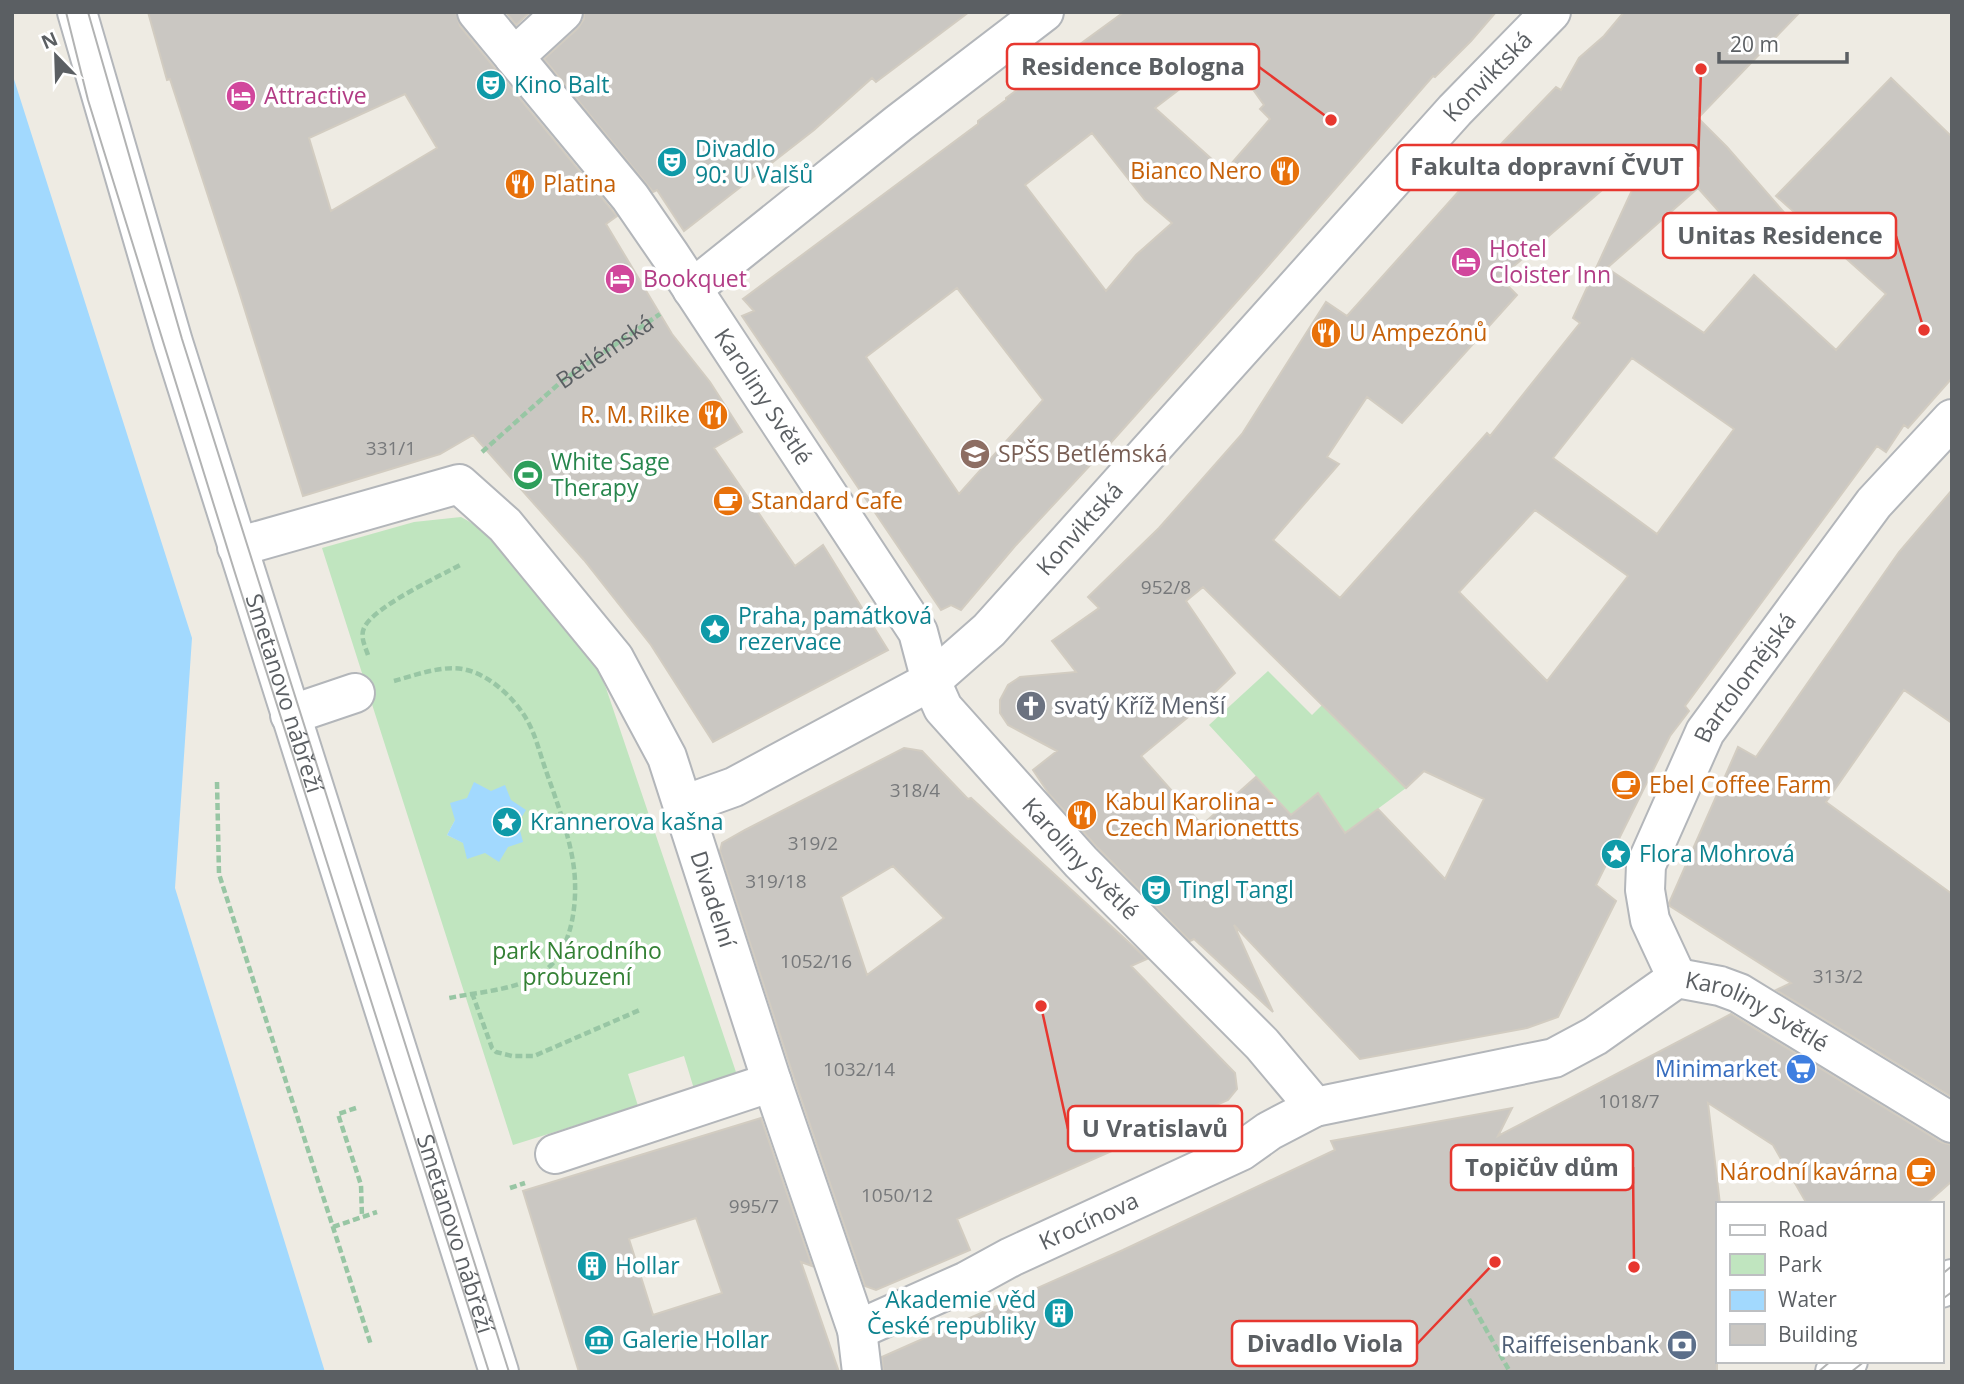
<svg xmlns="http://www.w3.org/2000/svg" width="1964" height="1384" font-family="'Open Sans',sans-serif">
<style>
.green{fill:#c0e5bf;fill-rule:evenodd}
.water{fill:#a2d9fe}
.building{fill:#cac7c2;stroke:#d2ccc1;stroke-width:2;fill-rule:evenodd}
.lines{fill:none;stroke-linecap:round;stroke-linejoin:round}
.minor-casing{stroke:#b3b6ba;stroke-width:42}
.path{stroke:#98c6a4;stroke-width:4.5;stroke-dasharray:7 3.5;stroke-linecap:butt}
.minor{stroke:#fff;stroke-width:38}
.tram{stroke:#b2b3b3;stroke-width:2}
.labels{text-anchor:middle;stroke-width:7;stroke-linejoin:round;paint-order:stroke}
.number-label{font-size:19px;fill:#77797b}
.street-label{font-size:23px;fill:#5b5f63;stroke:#fff}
.culture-label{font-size:23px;fill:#0d838f;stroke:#fff;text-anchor:start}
.hotel-label{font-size:23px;fill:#b23c85;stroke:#fff;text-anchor:start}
.food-label{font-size:23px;fill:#c56008;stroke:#fff;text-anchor:start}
.education-label{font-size:23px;fill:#785e54;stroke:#fff;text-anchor:start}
.leisure-label{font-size:23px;fill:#27864d;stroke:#fff;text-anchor:start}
.worship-label{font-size:23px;fill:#5b616d;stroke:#fff;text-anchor:start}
.park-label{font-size:23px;fill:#348135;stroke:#fff}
.shop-label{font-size:23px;fill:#366cbe;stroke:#fff;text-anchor:end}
.service-label{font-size:23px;fill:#4e5e75;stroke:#fff;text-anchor:end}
.leader{fill:none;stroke:#e7372f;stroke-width:2.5}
.callout-dot{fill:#e7372f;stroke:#fff;stroke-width:2.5}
.callout{fill:#fff;stroke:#e7372f;stroke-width:2.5}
.callout-label{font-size:24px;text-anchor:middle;font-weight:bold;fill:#5b5f63}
</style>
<rect width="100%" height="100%" fill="#eeebe3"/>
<path class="green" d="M461,517c54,28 100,105 137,153l8,18 131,387 -43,14 -10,-33 -56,18 10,32 -125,39 -191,-597 92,-26zM491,791l17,56 -23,6 -38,-18 20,-37z
M1268,671l44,44 11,-11 4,3 -1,2 80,79 -61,45 -27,-39 -23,18 28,37 -114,-124z"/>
<path class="water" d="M12,73l180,565 -17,250 150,484h-313z
M474,782l17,9 14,-6 6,15 15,10 -8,13 5,19 -15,5 -9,15 -14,-9 -18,6 -4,-16 -16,-8 8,-15 -5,-17 17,-5z"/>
<path class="building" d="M148,12h308l4,14 157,190 -11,8 66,110 38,48 32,50 -28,16 81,118 28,-21 65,105 -175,92 -62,-97 -67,-85 -111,-125 -33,19 -137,42 -65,-208 -68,-209 -3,1zM405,94l32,54 -106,63 -22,-73z
M506,12h24l-14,13z
M584,12h385l-93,70 -4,-4 -58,52 -130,101 -27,-41 -4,2 -109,-133 34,-31 6,-9z
M1124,12h372l-25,29 -36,36 -2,-1 -171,197 -155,174 -92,99 -54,64 -10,-5 -10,5 -199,-294 12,-5 -11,-12 235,-175v-3l28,-21v-2zM1227,53l37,52 -4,4 10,10 -45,52 -70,-63zM1092,133l53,67 27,23 -36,32 -30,36 -81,-106zM957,288l86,112 -84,94 -93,-137z
M1624,12h176l-102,106 29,29 61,70 -33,35 -57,-64 -91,80 97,65 50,-58 82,75 50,-56 -110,-98 115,-118 61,59v241l-44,50 -4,-3 -18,27 -9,-6 -192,260 4,5 -19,25 -74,149 20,16 -58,116 -31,11 -167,31 -126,-134 39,87 -79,-73 -4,2 -93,-94 -48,-53 -16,-24 24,-19 -49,-26 -8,-12v-13l8,-15 12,-8 56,-5 -24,-31 47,-33 -11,-11 71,-69 83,-94 84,-132 21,14 156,-174 53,-55 5,3 18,-32 25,-22zM1652,147l-79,171 7,5 -90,113 -3,-3 -147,165 -67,-58 66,-76 -12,-7 40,-60 35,26 115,-128 -17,-17zM1632,358l102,71 -77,105 -104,-76zM1535,510l93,66 -81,105 -88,-89zM1203,587l203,201 18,-17 60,28 -39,80 -67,-70 -33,24 -27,-40 -27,22 -35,-38 -54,48 -61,-69 52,-43 42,-40 -49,-72z
M1952,490v233l-48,-33 -78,112 126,92v203l-176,-107 15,-7 -121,-77 -1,-3 69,-156 18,10 143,-205z
M904,748l18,3 46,48 3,-1 176,161 -16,7 104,107 2,16 -9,11 -271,119 13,31 -94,40 -11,-4 -72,-211 -73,-224 2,-8 23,-13zM893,866l51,52 -77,57 -26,-78z
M1731,1014l210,128 11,3v36l-26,23h-119l-34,-59 -65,-42 12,101h-3v168h-834l-1,-15 241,-107 212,-100 -4,-9 181,-33 -14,28z
M761,1118l51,148 -11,-4 38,110h-260l-56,-181zM696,1218l26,75 -69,22 -24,-76z"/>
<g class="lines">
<g class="minor-casing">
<g id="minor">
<path id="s2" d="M77,12l96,330 326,1030"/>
<path id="s3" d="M477,12l153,185 40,58 248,377 13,49 12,27 138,154 181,182 53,63 239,-49 41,-22 82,-58 43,8 19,7 213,130"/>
<path d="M514,57l49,-45"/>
<path d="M692,289l207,-166 145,-111"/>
<path id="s4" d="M237,547l222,-63 46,41 109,133 53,99 105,325 85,248 5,42"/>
<path d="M290,715l65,-22"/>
<path id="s5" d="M684,805l50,-18 197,-106 58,-51 466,-520 96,-98"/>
<path id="s6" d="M1677,978l-27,-58 -5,-30 1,-25 59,-133 169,-229 78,-84"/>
<path d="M555,1154l217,-72"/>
<path d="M1941,1288l11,-9"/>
<path id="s7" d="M857,1330l110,-49 44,-24 230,-106 28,-20 46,-24"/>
<path d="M1835,1372l13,-11"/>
</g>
</g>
<g class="path">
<path id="s1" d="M482,452l80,-71 98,-67"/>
<path d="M368,655c-3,-9 -8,-18 -4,-27 9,-21 76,-52 98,-64"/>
<path d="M394,681c22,-6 50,-17 73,-11 24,6 48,29 60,50 8,14 12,30 17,45 12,35 30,80 31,117 1,27 -4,60 -22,81 -23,27 -71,28 -104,35"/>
<path d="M217,782l2,92 152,471"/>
<path d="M472,993l20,55 4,4 16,4h22l108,-47"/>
<path d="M356,1108l-18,6 23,71 1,32"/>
<path d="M510,1188l15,-5"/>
<path d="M333,1227l44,-15"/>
<path d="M1469,1299l41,73"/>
</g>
<use href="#minor" class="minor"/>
<path class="tram" d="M66,12l22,88 147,473 254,799
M88,12l94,327 327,1033
M1941,1275l11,-9
M1941,1300l11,-8
M1818,1372l13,-11
M1851,1372l14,-11"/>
</g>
<defs>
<g id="theatre-disc" transform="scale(1.575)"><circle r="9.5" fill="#0f9aa8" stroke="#fff"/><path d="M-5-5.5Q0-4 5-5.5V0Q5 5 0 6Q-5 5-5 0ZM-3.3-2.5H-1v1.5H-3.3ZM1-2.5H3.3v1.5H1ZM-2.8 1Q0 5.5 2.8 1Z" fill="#fff"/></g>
<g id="hotel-disc" transform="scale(1.575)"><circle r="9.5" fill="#d1479c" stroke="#fff"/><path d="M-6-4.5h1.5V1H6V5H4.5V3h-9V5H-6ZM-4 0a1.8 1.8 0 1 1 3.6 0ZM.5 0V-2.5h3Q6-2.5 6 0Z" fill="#fff"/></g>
<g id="restaurant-disc" transform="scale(1.575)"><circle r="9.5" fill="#e8710a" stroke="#fff"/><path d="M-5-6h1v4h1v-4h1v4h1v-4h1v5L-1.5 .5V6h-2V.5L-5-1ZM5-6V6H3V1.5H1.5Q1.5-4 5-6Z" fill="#fff"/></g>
<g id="university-disc" transform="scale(1.575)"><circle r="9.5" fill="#8d6e63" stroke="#fff"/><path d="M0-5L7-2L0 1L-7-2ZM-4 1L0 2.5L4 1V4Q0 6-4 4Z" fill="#fff"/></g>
<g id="stadium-disc" transform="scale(1.575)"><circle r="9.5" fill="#2e9e5b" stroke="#fff"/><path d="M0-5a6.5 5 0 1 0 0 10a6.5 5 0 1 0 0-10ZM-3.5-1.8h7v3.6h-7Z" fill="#fff"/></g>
<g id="cafe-disc" transform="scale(1.575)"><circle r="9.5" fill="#e8710a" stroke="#fff"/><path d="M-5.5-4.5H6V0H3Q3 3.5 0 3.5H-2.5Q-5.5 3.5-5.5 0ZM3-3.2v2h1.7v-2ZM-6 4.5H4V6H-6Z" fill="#fff"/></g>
<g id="sight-disc" transform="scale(1.575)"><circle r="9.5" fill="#0f9aa8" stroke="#fff"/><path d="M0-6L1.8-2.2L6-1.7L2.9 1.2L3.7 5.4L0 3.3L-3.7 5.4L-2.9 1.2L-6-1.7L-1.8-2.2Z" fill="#fff"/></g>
<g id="church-disc" transform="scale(1.575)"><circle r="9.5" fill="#6b7280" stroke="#fff"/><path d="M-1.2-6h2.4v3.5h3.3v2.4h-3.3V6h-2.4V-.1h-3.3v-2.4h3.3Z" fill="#fff"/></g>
<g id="supermarket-disc" transform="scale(1.575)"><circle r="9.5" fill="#3f7fe0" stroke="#fff"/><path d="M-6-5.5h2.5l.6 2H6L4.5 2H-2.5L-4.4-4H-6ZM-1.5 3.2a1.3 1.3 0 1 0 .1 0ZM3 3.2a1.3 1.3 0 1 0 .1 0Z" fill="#fff"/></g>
<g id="building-disc" transform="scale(1.575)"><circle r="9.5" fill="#0f9aa8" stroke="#fff"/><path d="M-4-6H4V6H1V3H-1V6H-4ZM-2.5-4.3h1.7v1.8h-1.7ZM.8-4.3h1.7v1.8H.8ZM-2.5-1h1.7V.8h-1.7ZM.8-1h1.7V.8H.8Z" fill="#fff"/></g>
<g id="museum-disc" transform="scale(1.575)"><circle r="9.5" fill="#0f9aa8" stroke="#fff"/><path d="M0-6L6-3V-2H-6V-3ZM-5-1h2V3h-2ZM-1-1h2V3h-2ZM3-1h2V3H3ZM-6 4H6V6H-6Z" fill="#fff"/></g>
<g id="bank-disc" transform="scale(1.575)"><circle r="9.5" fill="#5c6f8a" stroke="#fff"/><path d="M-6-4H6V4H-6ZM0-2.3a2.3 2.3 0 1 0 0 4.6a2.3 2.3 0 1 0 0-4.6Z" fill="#fff"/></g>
</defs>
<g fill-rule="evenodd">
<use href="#theatre-disc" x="491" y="85"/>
<use href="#hotel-disc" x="241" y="96"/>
<use href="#theatre-disc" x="672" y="162"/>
<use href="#restaurant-disc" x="1285" y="171"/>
<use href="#restaurant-disc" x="520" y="184"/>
<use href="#hotel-disc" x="1466" y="262"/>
<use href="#hotel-disc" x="620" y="279"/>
<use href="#restaurant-disc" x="1326" y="333"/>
<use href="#restaurant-disc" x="713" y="415"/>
<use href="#university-disc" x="975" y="454"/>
<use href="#stadium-disc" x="528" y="475"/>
<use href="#cafe-disc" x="728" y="501"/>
<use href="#sight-disc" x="715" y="629"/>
<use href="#church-disc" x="1031" y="706"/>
<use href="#cafe-disc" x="1626" y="785"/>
<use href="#restaurant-disc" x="1082" y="815"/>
<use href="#sight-disc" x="507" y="822"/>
<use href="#sight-disc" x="1616" y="854"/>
<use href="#theatre-disc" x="1156" y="890"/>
<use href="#supermarket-disc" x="1801" y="1069"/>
<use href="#cafe-disc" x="1921" y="1172"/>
<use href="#building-disc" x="592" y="1266"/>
<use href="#building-disc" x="1059" y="1313"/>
<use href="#museum-disc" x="599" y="1340"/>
<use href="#bank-disc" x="1682" y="1345"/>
</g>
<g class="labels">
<g class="number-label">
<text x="391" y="455">331/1</text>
<text x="1166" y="594">952/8</text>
<text x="915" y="797">318/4</text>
<text x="813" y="850">319/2</text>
<text x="776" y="888">319/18</text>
<text x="816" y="968">1052/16</text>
<text x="1838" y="983">313/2</text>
<text x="859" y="1076">1032/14</text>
<text x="1629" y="1108">1018/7</text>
<text x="897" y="1202">1050/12</text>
<text x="754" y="1213">995/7</text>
</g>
<g class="street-label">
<text dy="8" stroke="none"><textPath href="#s5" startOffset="1099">Konviktská</textPath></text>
<text dy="8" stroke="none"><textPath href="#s1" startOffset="159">Betlémská</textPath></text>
<text dy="8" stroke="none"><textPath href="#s3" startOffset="480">Karoliny Světlé</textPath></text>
<text dy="8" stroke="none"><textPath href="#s5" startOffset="490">Konviktská</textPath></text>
<text dy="8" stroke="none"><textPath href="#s6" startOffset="332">Bartolomějská</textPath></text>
<text dy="8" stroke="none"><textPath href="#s2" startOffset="712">Smetanovo nábřeží</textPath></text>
<text dy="8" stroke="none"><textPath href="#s3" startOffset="1046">Karoliny Světlé</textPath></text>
<text dy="8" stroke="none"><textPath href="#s4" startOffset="726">Divadelní</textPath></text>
<text dy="8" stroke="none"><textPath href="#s3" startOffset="1866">Karoliny Světlé</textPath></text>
<text dy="8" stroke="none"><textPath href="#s7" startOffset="256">Krocínova</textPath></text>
<text dy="8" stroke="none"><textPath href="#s2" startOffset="1279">Smetanovo nábřeží</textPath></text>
</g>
<g class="culture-label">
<text x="514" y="93">Kino Balt</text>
<text x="695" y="157">Divadlo<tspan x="695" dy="26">90: U Valšů</tspan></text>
<text x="738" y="624">Praha, památková<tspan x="738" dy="26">rezervace</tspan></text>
<text x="530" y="830">Krannerova kašna</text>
<text x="1639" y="862">Flora Mohrová</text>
<text x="1179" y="898">Tingl Tangl</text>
<text x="615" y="1274">Hollar</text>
<text x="1036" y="1308" text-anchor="end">Akademie věd<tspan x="1036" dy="26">České republiky</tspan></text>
<text x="622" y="1348">Galerie Hollar</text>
</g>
<g class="hotel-label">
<text x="264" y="104">Attractive</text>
<text x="1489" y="257">Hotel<tspan x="1489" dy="26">Cloister Inn</tspan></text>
<text x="643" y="287">Bookquet</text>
</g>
<g class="food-label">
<text x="1262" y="179" text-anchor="end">Bianco Nero</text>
<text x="543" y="192">Platina</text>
<text x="1349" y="341">U Ampezónů</text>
<text x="690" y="423" text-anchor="end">R. M. Rilke</text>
<text x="751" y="509">Standard Cafe</text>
<text x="1649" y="793">Ebel Coffee Farm</text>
<text x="1105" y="810">Kabul Karolina -<tspan x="1105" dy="26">Czech Marionettts</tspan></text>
<text x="1898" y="1180" text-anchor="end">Národní kavárna</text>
</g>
<g class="education-label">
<text x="998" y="462">SPŠS Betlémská</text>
</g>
<g class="leisure-label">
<text x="551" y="470">White Sage<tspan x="551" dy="26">Therapy</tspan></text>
</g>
<g class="worship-label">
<text x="1054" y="714">svatý Kříž Menší</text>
</g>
<g class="park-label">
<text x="577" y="959">park Národního<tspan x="577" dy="26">probuzení</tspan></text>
</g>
<g class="shop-label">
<text x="1778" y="1077">Minimarket</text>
</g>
<g class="service-label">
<text x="1659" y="1353">Raiffeisenbank</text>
</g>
</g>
<path class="leader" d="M1331 120L1259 67M1701 69L1698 167M1924 330L1896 236M1041 1006L1068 1129M1634 1267L1633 1167M1495 1262L1417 1344"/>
<g class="callout-dot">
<circle cx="1331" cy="120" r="7"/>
<circle cx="1701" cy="69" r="7"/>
<circle cx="1924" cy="330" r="7"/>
<circle cx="1041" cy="1006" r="7"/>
<circle cx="1634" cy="1267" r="7"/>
<circle cx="1495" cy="1262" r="7"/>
</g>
<g class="callout">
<rect x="1007" y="44" width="252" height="45" rx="7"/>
<rect x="1397" y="145" width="301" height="45" rx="7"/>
<rect x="1663" y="213" width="233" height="45" rx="7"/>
<rect x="1068" y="1106" width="174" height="45" rx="7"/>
<rect x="1451" y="1145" width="182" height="45" rx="7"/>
<rect x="1232" y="1321" width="185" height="45" rx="7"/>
</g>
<g class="callout-label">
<text x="1133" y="75">Residence Bologna</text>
<text x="1547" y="175">Fakulta dopravní ČVUT</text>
<text x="1780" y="244">Unitas Residence</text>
<text x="1155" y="1137">U Vratislavů</text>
<text x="1542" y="1176">Topičův dům</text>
<text x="1325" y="1352">Divadlo Viola</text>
</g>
<rect width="1964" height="1384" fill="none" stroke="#5b5f63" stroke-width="28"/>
<rect x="1716" y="1202" width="228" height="161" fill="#ffffff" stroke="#bdbfc1" stroke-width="2"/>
<rect x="1730" y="1225" width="35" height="10" fill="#ffffff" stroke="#bdbfc1" stroke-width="2"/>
<text x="1778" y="1237" font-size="21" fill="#5b5f63">Road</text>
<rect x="1730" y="1254" width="35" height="21" fill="#c0e5bf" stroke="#bdbfc1" stroke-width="2"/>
<text x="1778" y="1272" font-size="21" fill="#5b5f63">Park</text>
<rect x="1730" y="1290" width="35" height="21" fill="#a2d9fe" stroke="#bdbfc1" stroke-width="2"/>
<text x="1778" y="1307" font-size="21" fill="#5b5f63">Water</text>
<rect x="1730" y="1324" width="35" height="21" fill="#cac7c2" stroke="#bdbfc1" stroke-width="2"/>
<text x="1778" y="1342" font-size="21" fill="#5b5f63">Building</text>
<g transform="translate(56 56) rotate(337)" stroke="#ffffff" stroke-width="5" paint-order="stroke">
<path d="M0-5L12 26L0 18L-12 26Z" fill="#5b5f63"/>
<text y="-10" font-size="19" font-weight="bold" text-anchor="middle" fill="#5b5f63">N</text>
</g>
<path d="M1719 52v10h128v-10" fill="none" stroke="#5b5f63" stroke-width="3.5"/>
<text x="1730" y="52" font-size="21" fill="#5b5f63" stroke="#ffffff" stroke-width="5" paint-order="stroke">20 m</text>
</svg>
